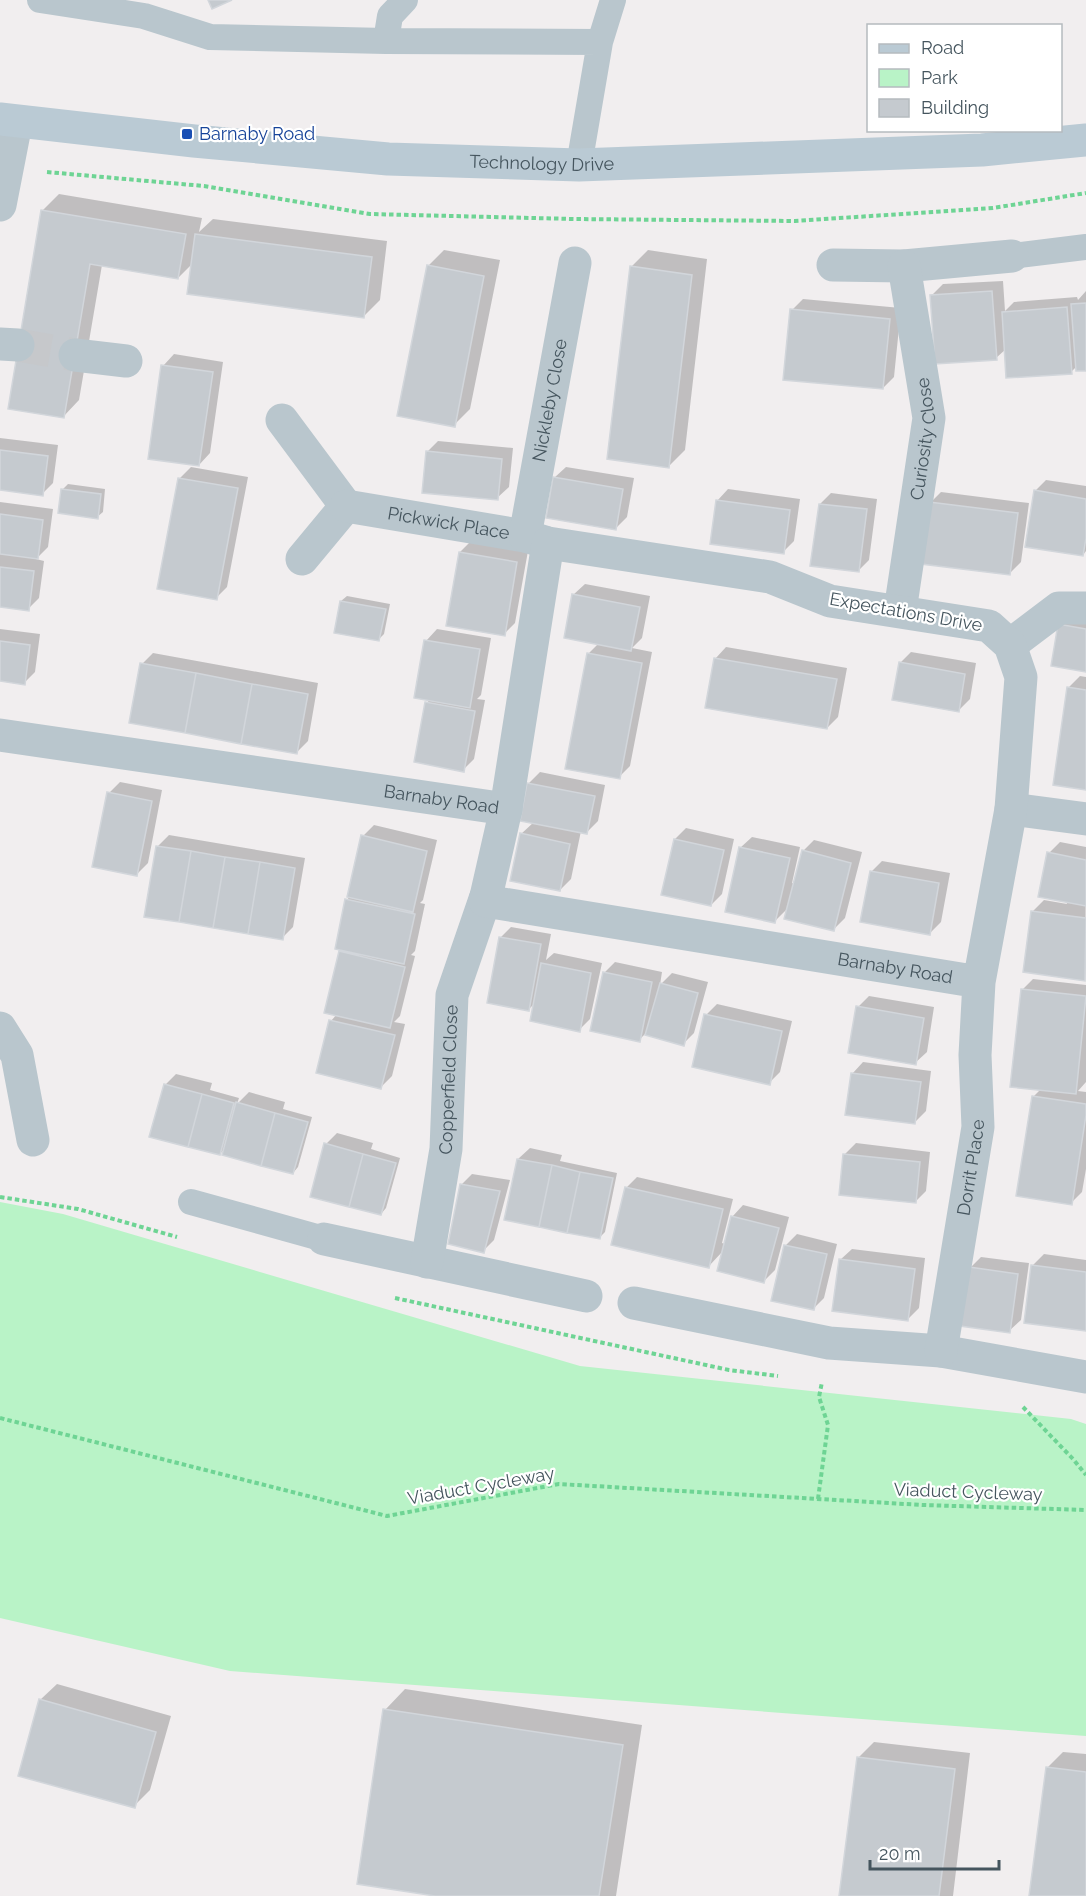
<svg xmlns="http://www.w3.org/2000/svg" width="1086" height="1896" font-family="Raleway,sans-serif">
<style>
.green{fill:#b9f3c7}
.shadow{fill:#0003}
.building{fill:#c5cacf;stroke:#d2d6db;stroke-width:1.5}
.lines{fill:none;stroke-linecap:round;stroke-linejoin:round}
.street-tunnel{stroke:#c6c8cb;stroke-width:33;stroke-dasharray:33 16;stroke-linecap:butt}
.path{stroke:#6ed494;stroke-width:4;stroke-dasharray:4.5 3;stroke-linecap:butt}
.lane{stroke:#b9c6cd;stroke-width:26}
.street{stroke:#b9c6cd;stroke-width:33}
.secondary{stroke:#bacad4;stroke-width:33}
.transit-dot{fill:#1a4fb4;stroke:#fff;stroke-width:2}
.labels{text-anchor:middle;stroke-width:4.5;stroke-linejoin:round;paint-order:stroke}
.transit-label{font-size:18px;fill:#164399;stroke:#fff;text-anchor:start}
.street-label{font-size:18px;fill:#45555e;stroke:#fff}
</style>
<rect width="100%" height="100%" fill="#f1eeef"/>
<path class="green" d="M0,1202l63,12 517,152 491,53 15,5v312l-856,-65 -230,-53z"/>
<path class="shadow" d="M59,194l143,24 -3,14 14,-13 174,22 -7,59 -17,17 -170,-54 -15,15 -76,-13 -23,135 -16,17 -20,-207z
M444,250l56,10 -30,149 -16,16 -26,-159z
M648,250l59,9 -22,191 -16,16 -38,-199z
M1003,281l2,30 9,-9 63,-5 1,3 8,-9v78l-9,-3 -6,6 -65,-23 -10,9 -64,-63 11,-11z
M803,299l98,9 -7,69 -11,11 -91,-78z
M174,354l49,8 -13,91 -11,12 -36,-99z
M0,438l58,7 -5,38 -11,11 -42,-5z
M438,441l75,7 -4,39 -12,11 -70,-46z
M191,467l57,10 -21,110 -11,11 -36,-120z
M566,467l68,11 -7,39 -11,11 -62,-50z
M1046,480l40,6v65l-3,4 -48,-64z
M68,484l37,5 -2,23 -6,5 -35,-27z
M728,489l72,10 -6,42 -11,11 -66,-51z
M941,492l88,11 -8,59 -11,11 -80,-70z
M831,493l46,6 -8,61 -11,11 -38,-67z
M0,502l53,7 -5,38 -12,12 8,2 -5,37 -11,11 -28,-3z
M471,541l57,10 -13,72 -11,11 -44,-82z
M585,584l65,12 -8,42 -10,10 20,4 -22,114 -11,11 -31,-123 11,-11 -26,-48z
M347,596l43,8 -6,30 -5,5 -38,-38z
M1086,616v54l-27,-46z
M0,629l40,5 -5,38 -11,11 -24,-3z
M437,629l54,9 -10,57 -4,4 8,1 -11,59 -11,11 -36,-67 3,-4 -4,-58z
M726,647l121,21 -9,49 -11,11 -112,-69z
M911,652l65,11 -6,36 -11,11 -59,-47z
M153,653l165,30 -10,58 -11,11 -155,-88z
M1080,676l6,1v111l-18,-100z
M540,772l65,13 -7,36 -11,11 -6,-1 -10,48 -11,11 -39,-56 13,-12 -13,-3 8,-36z
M120,782l42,8 -14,73 -11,11 -28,-81z
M374,825l63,15 -14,60 -3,3 5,1 -10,47 -4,4 4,1 -15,60 -6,6 11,2 -13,52 -11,11 -50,-66 6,-7 3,-62 3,-3 4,-49 3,-4 13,-60z
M686,828l48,11 -12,55 -11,11 -36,-66z
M169,835l136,23 -12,69 -11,11 -124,-92z
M752,837l48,10 -8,36 3,1 8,-33 11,-11 48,12 -17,66 -12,12 -45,-22 -13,13 -35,-73z
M1060,842l26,5 -1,132 -52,-68 11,-11 23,4 -18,-51z
M882,861l68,12 -9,49 -11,11 -59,-61z
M511,927l40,7 -5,26 8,-7 48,10 -12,56 -11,11 -44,-27 -6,6 -29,-71z
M615,962l47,10 -2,13 12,-12 36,9 -14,51 -11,11 -38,-10 -6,6 -35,-67z
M1033,979l53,6v97l-8,9 8,1v77l-4,23 -11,11 -38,-106 8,-8 -19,-99z
M869,996l65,11 -7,45 -12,11 -57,-56z
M717,1004l75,17 -12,51 -11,11 -63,-68z
M863,1062l68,9 -5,40 -11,11 -63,-48z
M176,1074l36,9 -2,7 29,8 -2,6 12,-12 36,10 -2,7 29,8 -14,50 -5,6 -67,-26 -6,7 -55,-69z
M337,1133l36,10 -2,6 29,9 -14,50 -5,6 -55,-70z
M856,1143l74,9 -4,39 -11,11 -70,-48z
M530,1148l32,7 -2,6 57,12 -12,59 -6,6 -81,-79z
M472,1174l38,6 -16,60 -11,11 -22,-66z
M637,1177l96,22 -11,44 3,1 7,-27 11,-12 46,12 -14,53 -11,11 -41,-30 -14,15 -83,-78z
M797,1234l40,10 -13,54 -11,11 -27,-64z
M852,1249l73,9 -6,50 -11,11 -68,-59z
M1044,1254l42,6v69l-53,-64z
M981,1257l48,6 -8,57 -12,11 -39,-63z
M57,1684l114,32 -21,74 -16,16 -94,-106z
M405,1689l237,36 -26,171h-171l-60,-186z
M874,1742l96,11 -17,143h-112l17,-138z
M1063,1752l23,2v142h-55l16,-128z"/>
<path class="building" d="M208,0h24l-20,9z
M41,210l145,24 -8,45 -88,-15 -26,154 -56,-9z
M195,234l177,23 -8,61 -177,-24z
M427,265l57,11 -29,151 -58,-11z
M630,266l62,9 -23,193 -62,-9z
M992,291l5,69 -62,4 -5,-69z
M1086,303v68h-10l-5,-67z
M1067,307l5,67 -66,4 -4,-66z
M790,309l100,10 -7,70 -100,-9z
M161,365l52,7 -14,94 -51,-7z
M0,450l48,6 -5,40 -43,-6z
M426,451l76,8 -4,41 -76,-7z
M553,477l70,12 -7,41 -70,-12z
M178,478l60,10 -21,112 -60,-11z
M61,489l40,5 -3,25 -40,-6z
M1034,490l52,9v39l-3,18 -58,-9z
M716,500l74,10 -6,44 -74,-10z
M929,502l89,11 -8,62 -89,-11z
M819,504l48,5 -8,63 -49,-6z
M0,514l43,6 -5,39 -38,-5z
M459,552l58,10 -12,74 -59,-10z
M0,567l34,4 -5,40 -29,-4z
M572,594l68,13 -9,44 -67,-13z
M340,601l46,8 -7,32 -45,-8z
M1058,624l28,5v43l-35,-6z
M424,640l56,9 -10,59 -56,-10z
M0,641l30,4 -5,40 -25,-4z
M587,653l55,10 -22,116 -55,-10z
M714,658l123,21 -10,50 -122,-21z
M899,662l66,12 -6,38 -67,-12z
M140,663l56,10 -11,60 -56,-10z
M196,673l56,11 -11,60 -56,-11z
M252,684l56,10 -11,60 -56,-10z
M1067,687l19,3v100l-33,-5z
M425,702l50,9 -11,61 -50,-10z
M527,783l68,13 -8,38 -67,-13z
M107,792l45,9 -15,75 -45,-9z
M520,833l50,11 -10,47 -50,-10z
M361,835l66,16 -14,61 -66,-15z
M674,839l50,11 -13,56 -50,-11z
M156,846l35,5 -12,71 -35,-5z
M739,847l51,11 -15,65 -50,-11z
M802,850l49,13 -17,68 -50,-12z
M191,851l34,6 -12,71 -34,-6z
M1047,852l39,8v46l-48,-9z
M225,857l35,5 -12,72 -35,-6z
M260,862l35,6 -12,72 -35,-6z
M870,871l69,12 -9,52 -70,-13z
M345,899l70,15 -11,50 -69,-15z
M1031,911l55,7 -1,63 -62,-9z
M499,937l42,7 -12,67 -42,-8z
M339,951l66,16 -15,61 -66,-15z
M541,963l50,10 -11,59 -50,-11z
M603,972l49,10 -12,60 -50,-11z
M660,983l38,10 -14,53 -39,-11z
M1021,989l65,7 -10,98 -66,-7z
M856,1006l68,12 -8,47 -68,-12z
M704,1014l78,17 -12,54 -78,-18z
M329,1020l66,15 -14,54 -65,-16z
M851,1073l70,9 -6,42 -70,-9z
M164,1084l38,10 -14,53 -39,-10z
M202,1094l32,9 -14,52 -32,-8z
M1032,1096l54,8v11l-14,90 -56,-9z
M236,1102l39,11 -14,53 -39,-11z
M275,1113l33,9 -15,52 -32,-8z
M324,1143l39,11 -14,53 -39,-10z
M363,1154l33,9 -15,52 -32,-8z
M843,1154l77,8 -4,41 -77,-8z
M517,1159l35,6 -13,62 -35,-7z
M552,1165l28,7 -13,61 -28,-6z
M580,1172l33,6 -13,61 -33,-6z
M460,1184l40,7 -16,62 -36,-9z
M625,1187l98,22 -14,59 -98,-23z
M731,1216l48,12 -15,55 -47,-12z
M784,1245l43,9 -13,56 -43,-9z
M839,1259l76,10 -7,52 -76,-10z
M1031,1265l55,7v59l-62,-8z
M969,1267l49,7 -8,59 -50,-7z
M39,1699l117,33 -21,76 -117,-32z
M383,1709l240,36 -24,151h-164l-78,-12z
M857,1757l98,12 -16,127h-100z
M1046,1767l40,5v124h-57z"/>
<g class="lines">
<path class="street-tunnel" d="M18,345l57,10"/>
<path class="path" d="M47,172l157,14 166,28 204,5 221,2 198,-13 93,-15
M0,1197l78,12 99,28
M395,1298l334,72 49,6
M1023,1407l50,52 13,16
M0,1418l387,98 172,-32 364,21 163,5
M818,1499l10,-74 -9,-28 3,-15"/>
<path class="lane" d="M40,0l104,16 66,21 176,4 214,1
M386,41l4,-25 15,-16
M579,165l21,-123 13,-42
M1012,256l74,-9
M191,1202l133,37"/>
<g class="street">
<path d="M0,205l16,-82"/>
<path d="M833,265l71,1 108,-10"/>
<path d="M0,344l18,1"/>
<path d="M75,355l51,6"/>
<path d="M282,420l64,86 -44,53"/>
<path id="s1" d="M346,506l179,30 20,6"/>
<path id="s2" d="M525,536l50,-273"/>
<path id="s3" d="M900,611l29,-193 -25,-152"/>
<path d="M1010,645l49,-37h27"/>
<path id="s4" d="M0,735l506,74"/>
<path d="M1011,809l75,10"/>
<path d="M0,1028l17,27 16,85"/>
<path d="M324,1239l262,57"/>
<path id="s5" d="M427,1262l19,-113 6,-154 33,-96"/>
<path d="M634,1303l195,40 112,8 145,26"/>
<path id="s6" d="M941,1351l37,-224 -3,-72 4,-73 32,-173 10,-132 -11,-32 -21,-19 -159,-25 -60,-24 -222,-34 -42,266 -21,92 494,81"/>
</g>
<path class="secondary" id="s7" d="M0,119l194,22 194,18 191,6 403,-15 104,-10"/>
</g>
<rect class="transit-dot" x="181" y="128" width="12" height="12" rx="3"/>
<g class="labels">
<g class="transit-label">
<text x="199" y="140">Barnaby Road</text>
</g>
<g class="street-label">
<text dy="6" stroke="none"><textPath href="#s7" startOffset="544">Technology Drive</textPath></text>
<text dy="6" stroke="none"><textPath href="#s2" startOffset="138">Nickleby Close</textPath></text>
<text dy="6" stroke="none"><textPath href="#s3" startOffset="174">Curiosity Close</textPath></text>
<text dy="6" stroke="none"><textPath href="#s1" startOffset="104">Pickwick Place</textPath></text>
<text transform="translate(906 612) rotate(10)" y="6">Expectations Drive</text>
<text dy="6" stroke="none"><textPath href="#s4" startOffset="446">Barnaby Road</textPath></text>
<text dy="6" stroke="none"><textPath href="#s6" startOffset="1972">Barnaby Road</textPath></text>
<text dy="6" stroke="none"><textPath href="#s5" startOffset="184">Copperfield Close</textPath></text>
<text dy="6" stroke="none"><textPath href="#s6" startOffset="186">Dorrit Place</textPath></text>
<text transform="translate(481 1486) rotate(-10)" y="6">Viaduct Cycleway</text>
<text transform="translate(968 1492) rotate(2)" y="6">Viaduct Cycleway</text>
</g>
</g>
<rect x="867" y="24" width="195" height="108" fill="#ffffff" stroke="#b5bbbf" stroke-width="1.5"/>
<rect x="879" y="44" width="30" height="9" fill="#bacad4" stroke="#b5bbbf" stroke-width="1.5"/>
<text x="921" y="54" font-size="18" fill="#45555e">Road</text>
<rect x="879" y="69" width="30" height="18" fill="#b9f3c7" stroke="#b5bbbf" stroke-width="1.5"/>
<text x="921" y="84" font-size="18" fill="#45555e">Park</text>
<rect x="879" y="99" width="30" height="18" fill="#c5cacf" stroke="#b5bbbf" stroke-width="1.5"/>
<text x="921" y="114" font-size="18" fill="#45555e">Building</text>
<path d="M870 1860v9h129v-9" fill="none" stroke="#45555e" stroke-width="3"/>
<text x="879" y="1860" font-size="18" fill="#45555e" stroke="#ffffff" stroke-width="4.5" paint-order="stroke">20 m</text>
</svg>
